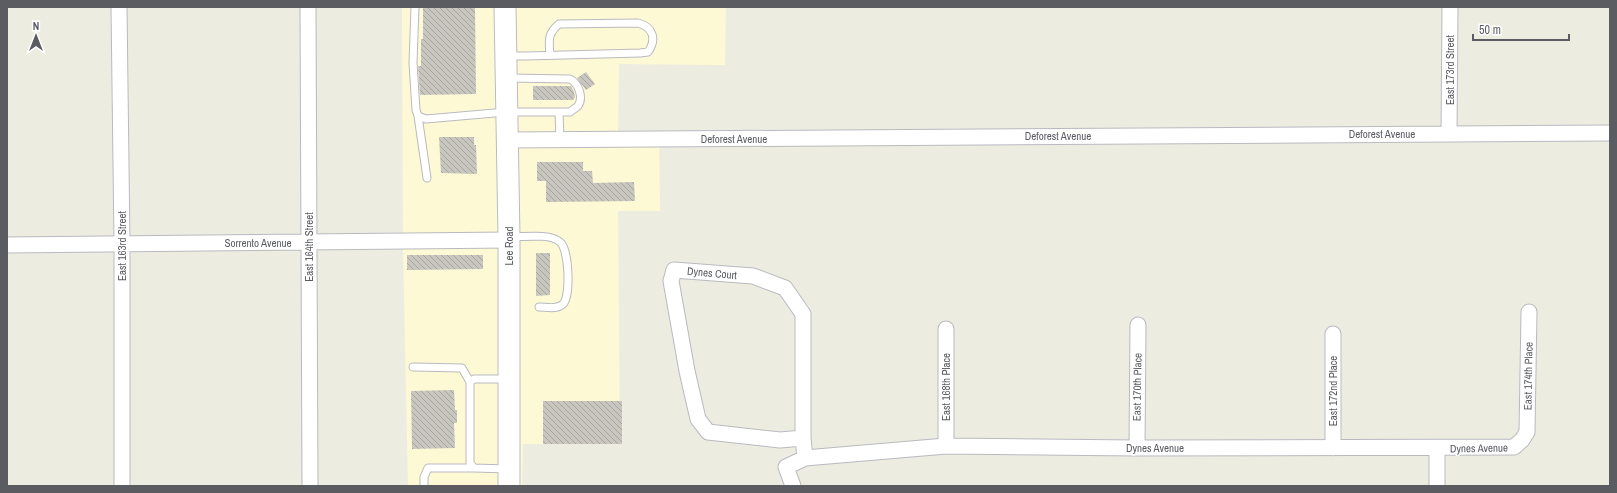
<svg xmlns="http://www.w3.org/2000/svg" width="1617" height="493" font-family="'Archivo Narrow',sans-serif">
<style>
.commercial{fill:#fef9d5}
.building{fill:url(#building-back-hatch)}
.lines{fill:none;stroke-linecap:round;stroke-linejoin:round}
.service-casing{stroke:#b9bac0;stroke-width:9}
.minor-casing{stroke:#b9bac0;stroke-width:17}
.secondary-casing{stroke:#babcc3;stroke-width:23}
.service{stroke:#fff;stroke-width:7}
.minor{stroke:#fff;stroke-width:15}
.secondary{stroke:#fff;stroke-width:21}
.labels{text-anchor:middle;stroke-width:3.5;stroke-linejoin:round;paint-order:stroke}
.street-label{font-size:11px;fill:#5a5c62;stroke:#fff}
</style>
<defs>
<pattern id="building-back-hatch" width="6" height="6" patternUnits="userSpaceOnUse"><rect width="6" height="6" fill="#c8c6be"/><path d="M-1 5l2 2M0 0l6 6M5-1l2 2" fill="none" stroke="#a5a49e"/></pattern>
</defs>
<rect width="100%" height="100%" fill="#edece1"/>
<path class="commercial" d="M402,7h324l-1,58 -106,-1 -1,69 41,3 1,75h-42l2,233h-97l-1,42h-114l-5,-237z"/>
<path class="building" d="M423,7h52l1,87 -56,1 -2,-29h3v-27h2z
M586,72l9,12 -9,6 -9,-12z
M533,86h38l3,6 1,5 -2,3h-40z
M439,137h35v8h2l1,29 -36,-1z
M537,162h46v9h9l1,12 41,-1 1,19 -89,1v-21h-9z
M536,253h14v42l-14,1z
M407,255h76v14l-76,1z
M454,390l1,20h2v13h-3l1,25 -43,1 -1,-58z
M543,401h79v43h-79z"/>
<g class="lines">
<g class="service-casing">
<path id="service" d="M415,7l-2,56 3,47 2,6 8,3 80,-7h64c2,-2 6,-4 8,-6 6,-9 0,-23 -8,-27l-62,-1
M508,56h18l114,-3 8,-1c9,-13 5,-25 -10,-29l-79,1c-12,10 -10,17 -9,31
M559,112l1,28
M418,116l9,62
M511,237c13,0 39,-4 49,5 9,7 11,54 3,62 -6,6 -17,3 -24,3
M413,367l49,1 8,14
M507,379h-33l-4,3v81l4,5 34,1
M424,486v-9l4,-9h46"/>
</g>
<g class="minor-casing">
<path id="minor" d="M119,7l3,237v242
M308,7l2,479
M1449,134l1,-127
M507,140l1103,-7
M7,245l502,-5
M946,329v117
M803,438l-23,2 -72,-8 -10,-13 -11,-48 -16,-90 3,-11 79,6 32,12 18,26v124l2,20
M1137,448l1,-123
M1333,448v-114
M793,486l-7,-19 19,-9 141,-12 191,2 377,-1 8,-7 5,-8 2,-120
M1437,486v-38"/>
</g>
<g class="secondary-casing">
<path id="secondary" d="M505,7l4,230v249"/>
</g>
<use href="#service" class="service"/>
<use href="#minor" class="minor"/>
<use href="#secondary" class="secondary"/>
</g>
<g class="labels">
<g class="street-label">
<text transform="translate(1450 70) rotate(-90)" y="4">East 173rd Street</text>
<text x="1382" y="138">Deforest Avenue</text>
<text x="1058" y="140">Deforest Avenue</text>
<text x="734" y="143">Deforest Avenue</text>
<text x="258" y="247">Sorrento Avenue</text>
<text transform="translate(122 246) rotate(-90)" y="4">East 163rd Street</text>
<text transform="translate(509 246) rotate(-90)" y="4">Lee Road</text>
<text transform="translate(309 247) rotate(-90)" y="4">East 164th Street</text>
<text transform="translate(712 273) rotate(5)" y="4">Dynes Court</text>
<text transform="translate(1528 376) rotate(-89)" y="4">East 174th Place</text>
<text transform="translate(946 387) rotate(-90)" y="4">East 168th Place</text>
<text transform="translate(1137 387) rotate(-89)" y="4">East 170th Place</text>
<text transform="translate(1333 391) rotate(-90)" y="4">East 172nd Place</text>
<text x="1155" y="452">Dynes Avenue</text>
<text transform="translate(1479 448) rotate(-1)" y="4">Dynes Avenue</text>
</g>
</g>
<rect width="1617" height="493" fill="none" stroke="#5a5c62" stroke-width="16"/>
<g transform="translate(36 36)" stroke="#ffffff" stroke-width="3" paint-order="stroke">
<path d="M0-3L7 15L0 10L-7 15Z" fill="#5a5c62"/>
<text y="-6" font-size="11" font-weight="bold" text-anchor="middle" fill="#5a5c62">N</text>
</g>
<path d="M1473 34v6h96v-6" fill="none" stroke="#5a5c62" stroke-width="2"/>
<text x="1479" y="34" font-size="12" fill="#5a5c62" stroke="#ffffff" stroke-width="3" paint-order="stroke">50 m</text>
</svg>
